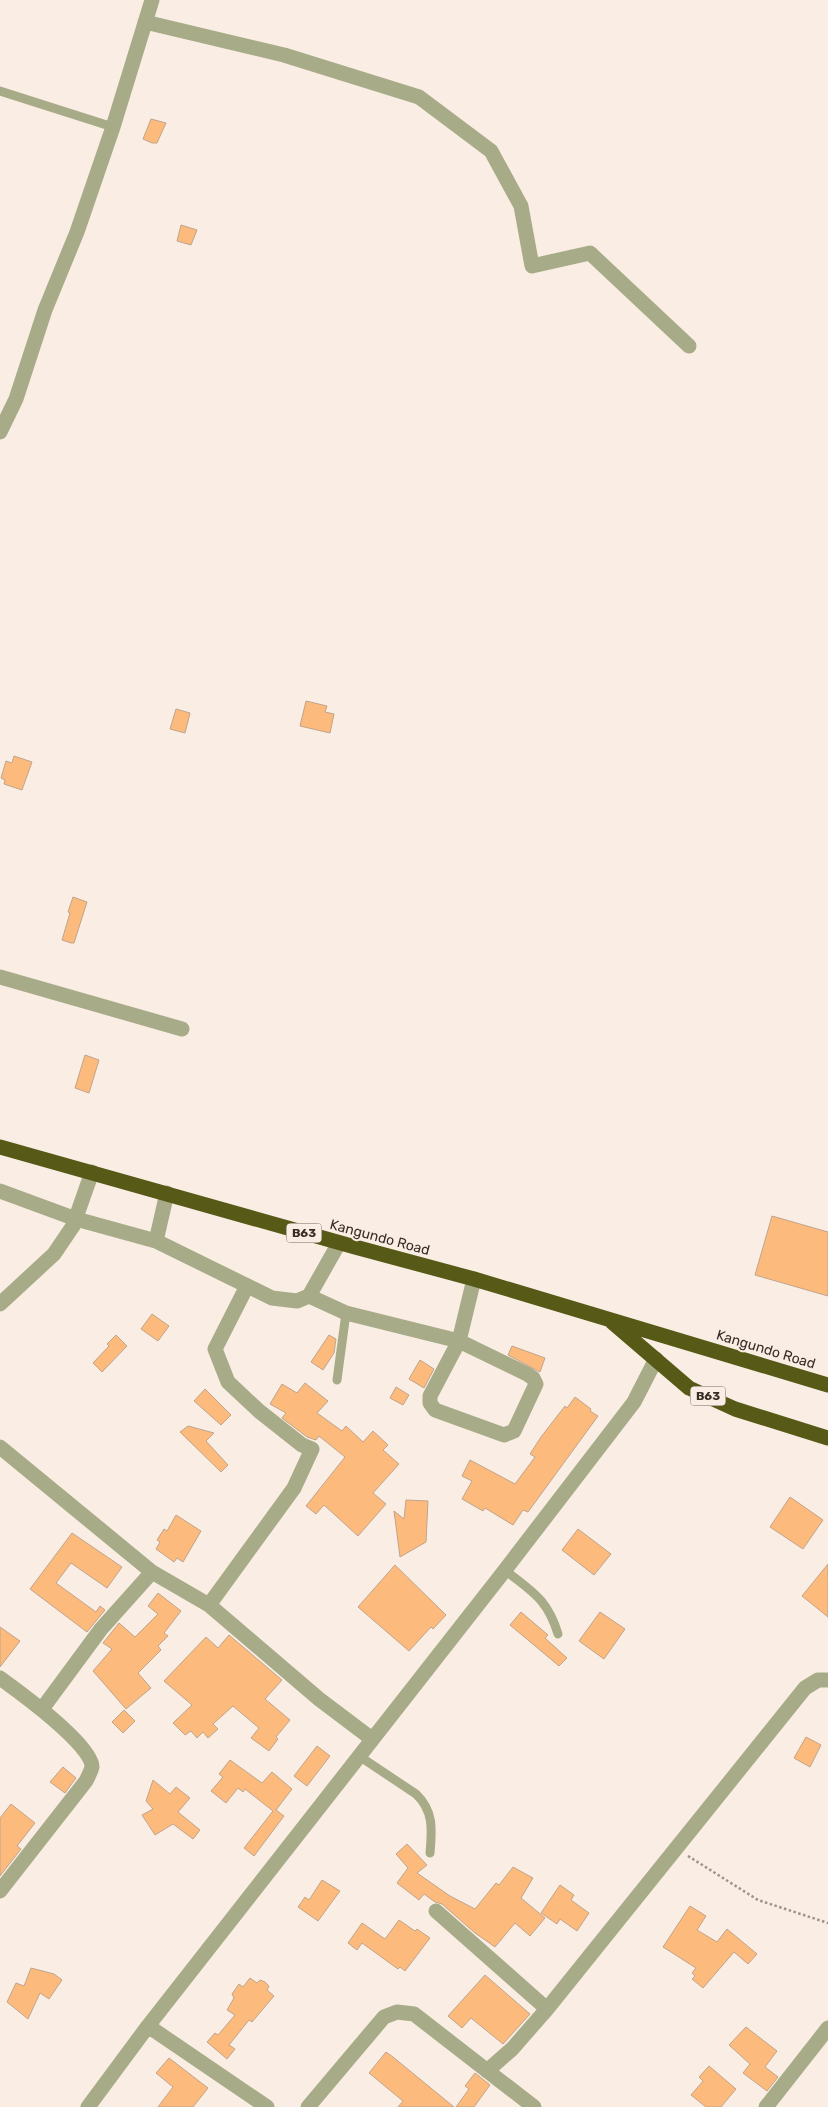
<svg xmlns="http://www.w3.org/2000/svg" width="828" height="2107" font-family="Rubik,sans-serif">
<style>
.building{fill:#fcba7d;stroke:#c0a48c}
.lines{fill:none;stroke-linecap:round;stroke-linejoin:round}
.path{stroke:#9e9289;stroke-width:2.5;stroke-dasharray:2.5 2.5;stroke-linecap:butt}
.lane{stroke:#a8ab88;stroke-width:9}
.street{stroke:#a8ab88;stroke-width:15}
.highway{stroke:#575a17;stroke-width:15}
.labels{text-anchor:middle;stroke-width:4;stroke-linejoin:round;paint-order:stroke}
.shield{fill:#faeee4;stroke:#72675e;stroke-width:1}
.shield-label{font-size:12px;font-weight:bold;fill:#382d24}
.street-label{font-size:14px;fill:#382d24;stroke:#faeee4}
</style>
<rect width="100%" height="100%" fill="#faeee4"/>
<path class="building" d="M151,119l15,4 -9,20h-5l-9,-4z
M181,225l16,5 -6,15 -14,-4z
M306,701l21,5 -2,6 9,2 -4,19 -30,-7z
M176,709l14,4 -5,20 -15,-4z
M14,756l18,6 -10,28 -18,-6 1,-4 -4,-2 5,-17 6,2z
M73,897l14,5 -13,41h-3l-9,-3 8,-27 -2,-1z
M85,1055l14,5 -10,33 -14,-5z
M772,1216l56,16v64l-73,-21z
M152,1314l17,12 -11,15 -17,-12z
M116,1335l11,11 -25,26 -9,-9 16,-17 -2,-2z
M329,1335l7,4 -2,14 -11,17 -12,-8z
M512,1346l33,12 -5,14 -32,-17z
M420,1360l14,9 -10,19 -15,-9z
M305,1383l23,18 -11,12 25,18 4,-5 17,16 10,-11 15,14 -5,5 16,14 -26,29 13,11 -28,32 -34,-31 -8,9 -10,-8 39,-49 -26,-21 -3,4 -9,-3 -25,-19 4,-5 -16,-9 12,-20 15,9z
M396,1387l13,8 -6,10 -13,-7z
M205,1389l26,26 -10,10 -27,-24z
M575,1397l16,12 -1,2 8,5 -70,96 -5,-2 -10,15 -28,-17 -2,3 -21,-12 10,-18 -10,-5 8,-16 45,24 20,-27 -5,-3 11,-17 24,-31 2,2z
M188,1426l26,7 -8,8 22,24 -7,7 -41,-40z
M790,1497l33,23 -20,29 -33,-22z
M406,1500l22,1 -2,41 -26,15 -6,-46 10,8z
M176,1515l25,16 -18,31 -6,-4 -3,4 -18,-13 4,-7 -3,-2 7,-11 3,2z
M578,1529l33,25 -17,21 -32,-25z
M72,1533l50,34 -15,21 -36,-25 -15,20 40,29 4,-6 5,4 -18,22 -57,-43z
M828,1564v53l-26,-21z
M395,1565l51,50 -13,14 -2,-2 -22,24 -51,-44z
M158,1593l23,18 -17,22 4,3 -10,10 3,4 -23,23 13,15 -25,21 -33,-38 19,-22 -9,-6 16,-20 16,14 23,-23 -10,-8z
M521,1612l27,23 -3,3 22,20 -8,8 -49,-41z
M600,1612l25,17 -21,30 -25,-18z
M0,1627l20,14 -20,26z
M229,1635l53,45 -17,19 25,21 -14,17 2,2 -9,12 -18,-13 8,-10 -26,-22 -20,18 5,5 -10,9 -5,-6 -6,6 -6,-7 -6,4 -12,-12 19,-18 -28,-24 42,-44 12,11z
M124,1710l11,11 -12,12 -11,-11z
M806,1737l15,8 -11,22 -16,-9z
M317,1746l13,10 -23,30 -13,-10z
M230,1760l32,23 10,-11 20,17 -16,21 8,6 -30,40 -10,-8 29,-37 -28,-22 -2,3 -5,-4 -12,15 -15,-12 12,-14 -4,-3z
M63,1767l13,11 -11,15 -15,-11z
M153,1780l17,14 6,-7 14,11 -12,14 22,18 -7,9 -20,-15 -18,11 -13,-20 11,-6 -7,-8z
M11,1804l24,19 -18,23 4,3 -21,27v-58z
M407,1844l20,21 -10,8 33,23 25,13 21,-26 3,2 14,-18 9,5 11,6 -12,20 24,20 -15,18 -15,-13 -20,24 -20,-14 -33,-29 -7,-2 -11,-8 -5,6 -22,-17 11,-15 -12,-14z
M322,1880l18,11 -22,30 -20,-14 7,-10 4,3z
M560,1885l14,10 -3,5 18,13 -12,18 -17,-12 -3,5 -16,-11z
M690,1906l16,10 -9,14 20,12 10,-13 30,25 -9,10 -14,-12 -31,36 -11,-9 3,-3 -3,-3 4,-5 -33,-21z
M399,1920l16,11 2,-2 13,9 -25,33 -5,-4 -2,2 -36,-26 -5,7 -9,-7 14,-20 23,16z
M31,1968l23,6 8,6 -13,19 -9,-6 -12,26 -21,-17 9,-19 8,3z
M485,1975l45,39 -27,30 -32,-26 -9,10 -14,-12z
M250,1978l7,5 3,-3 5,2 4,4 -2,4 7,6 -22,26 -3,-2 -20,25 6,4 -8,10 -20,-17 8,-9 3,2 17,-20 -8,-5 7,-12 -2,-4 7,-10 4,3z
M746,2027l31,24 -12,16 13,10 -11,14 -24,-18 7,-9 -21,-19z
M386,2052l7,5 61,50h-56l5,-6 -34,-28z
M169,2058l39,30 -15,19h-35l15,-20 -17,-14z
M709,2066l27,23 -15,18h-15l-15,-12 12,-14 -4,-4z
M475,2073l15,12 -16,22h-18l13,-18 -4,-3z"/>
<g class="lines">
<path class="path" d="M688,1856l70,44 70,23"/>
<path class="lane" d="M0,91l113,36
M337,1380l9,-67
M505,1570c27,22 42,28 53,64
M359,1756l57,38c18,17 16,36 14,59"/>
<path class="street" d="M145,22l139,33 135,42 72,54 30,55 11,60 58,-13 99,93
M0,432l16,-33 29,-89 32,-78 36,-105 39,-127
M0,977l182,52
M0,1191l76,28 80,22 116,57 25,3 12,-5 30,-53
M156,1241l11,-48
M309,1296l37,17 113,28 68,33 6,4 3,6 -22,47 -10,4 -69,-25 -5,-7v-7l29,-55 15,-62
M0,1304l54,-50 19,-28 19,-54
M0,1447l152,125 -51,57 -59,80
M152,1572l57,33 110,94 53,40
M209,1605l85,-117 18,-39 -10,-4 -43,-34 -31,-29 -13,-33 32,-63
M0,1678c18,13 93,67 92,89 -1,4 -4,10 -6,14l-86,110
M436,1911l111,98
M148,2026l119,81
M487,2071l25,-22 35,-40 258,-321 13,-8h10
M88,2107l60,-81 357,-456 129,-168 22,-43
M308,2107l76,-90 13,-5 17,2 120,93
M766,2107l62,-79"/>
<path class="highway" d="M0,1147l355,100 119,32 354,106
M612,1322l77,66 46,21 93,29"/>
</g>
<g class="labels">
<g class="shield">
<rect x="286.5" y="1223.5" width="35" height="19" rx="4"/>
<rect x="690.5" y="1386.5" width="35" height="19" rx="4"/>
</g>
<g class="shield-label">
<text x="304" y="1237">B63</text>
<text x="708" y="1400">B63</text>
</g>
<g class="street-label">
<text transform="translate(380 1237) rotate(15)" y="5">Kangundo Road</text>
<text transform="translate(766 1349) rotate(17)" y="5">Kangundo Road</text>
</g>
</g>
</svg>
